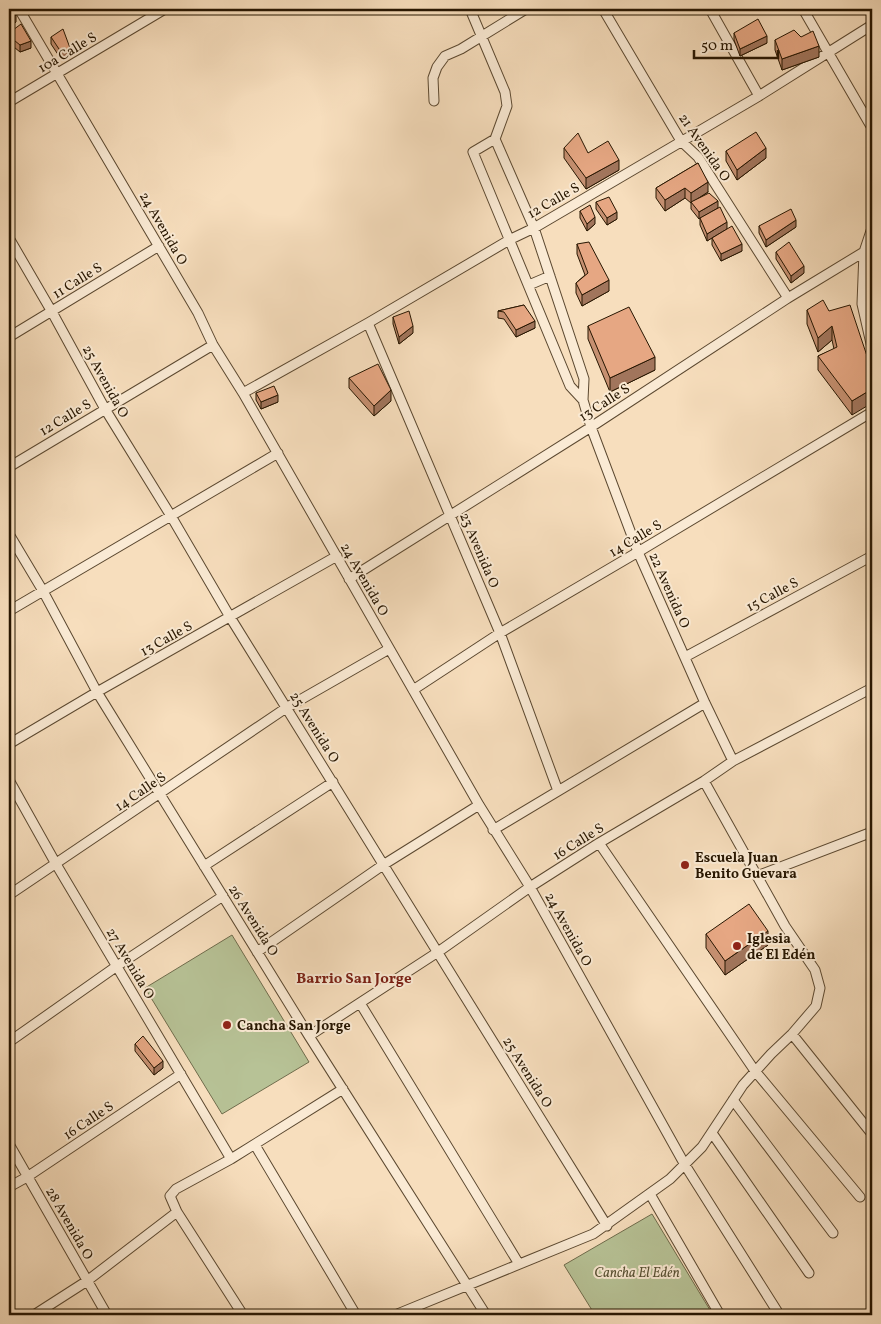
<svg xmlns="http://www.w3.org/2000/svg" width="881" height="1324" font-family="Vollkorn,serif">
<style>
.green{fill:#b7c296;stroke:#6f6c4c}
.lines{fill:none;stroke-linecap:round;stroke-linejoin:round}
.street-casing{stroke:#5b4830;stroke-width:11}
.street{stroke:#faead4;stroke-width:9}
.wall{fill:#c69071;stroke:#271601}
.shaded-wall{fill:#a1755c;stroke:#271601}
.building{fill:#e6a783;stroke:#271601}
.poi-dot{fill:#8f2418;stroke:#faead4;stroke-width:2}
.labels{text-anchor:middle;stroke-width:4;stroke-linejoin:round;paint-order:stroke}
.street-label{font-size:14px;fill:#271601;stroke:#faead4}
.poi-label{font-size:14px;font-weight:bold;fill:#271601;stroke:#faead4;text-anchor:start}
.park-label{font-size:14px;font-style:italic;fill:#595235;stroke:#faead4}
.neighbourhood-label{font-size:15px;font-weight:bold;fill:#7a1f14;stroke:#faead4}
</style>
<rect width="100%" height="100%" fill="#f7debd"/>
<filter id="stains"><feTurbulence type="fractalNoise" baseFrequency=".004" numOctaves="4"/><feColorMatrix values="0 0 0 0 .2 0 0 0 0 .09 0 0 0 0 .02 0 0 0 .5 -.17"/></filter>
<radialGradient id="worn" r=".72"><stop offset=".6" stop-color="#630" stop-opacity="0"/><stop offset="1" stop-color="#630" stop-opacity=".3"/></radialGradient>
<path class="green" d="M232,935l77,127 -87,52 -77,-126z
M652,1214l61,101h-118l-31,-50z"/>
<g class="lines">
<g class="street-casing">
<path id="street" d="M19,9l179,304 15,32 30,48 236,412 51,82 155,278 92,146
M470,9l35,83 2,14 -12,33 -22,13 97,234 13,14 8,27 47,125 67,151 28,58
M603,9l78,132 17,16 90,141
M710,9l49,87
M803,9l69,119
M434,101l-1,-23 4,-11 8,-11 16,-7 65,-40
M9,102l156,-93
M495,139l39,89 50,151 -1,21
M872,228l-8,24 -2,52 10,44
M9,238l43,74 53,97 66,107 59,101 377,609
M529,285l21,-9
M368,323l132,310 58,158
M9,337l150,-91
M243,393l125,-70 143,-84 23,-11 225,-132 113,-71
M9,467l204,-122
M9,534l34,57 54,101 212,344 177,279
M349,579l242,-152 197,-129 84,-51
M9,611l269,-158
M685,657l187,-101
M413,690l87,-57 138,-81 234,-140
M9,744l88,-52 240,-136
M9,780l47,84 175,295
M493,830l212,-127
M599,843l156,228 105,126
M204,866l129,-84
M757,876l115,-44
M9,895l277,-187 103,-59
M257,952l126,-87 96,-60
M360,1003l159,261
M792,1034l80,100
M309,1036l129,-84 92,-65 69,-44 105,-62 29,-20 139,-73
M9,1042l108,-76 106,-70
M733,1100l100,133
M712,1133l97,140
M9,1144l98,171
M255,1145l101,170
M9,1187l18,-10 154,-103
M650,1194l70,121
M34,1315l53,-34 90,-69
M243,1315l-66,-103 -7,-16 6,-7 55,-30 112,-70
M395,1315l198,-81 77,-55 32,-32 41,-62 28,-31 21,-20 24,-28 4,-18 -5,-18 -30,-44 -81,-145"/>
</g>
<use href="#street" class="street"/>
</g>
<path class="wall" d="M9,33l22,15 -11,4 -11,-9z
M734,33l33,10 -27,13 -6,-16z
M51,37l19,18 -9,4 -10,-15z
M801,37l18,20 -37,13 -7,-20v-10z
M564,148l55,22 -33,19 -22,-31z
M726,151l40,7 -29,22 -11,-19z
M698,163l10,29 -9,6 19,10 9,21 15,22 -21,10 -9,-16v-7l6,-4 -11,7 -7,-16v-7l-1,1 -8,-10v-6l-6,-5 -20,13 -9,-13v-10z
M596,202l21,17 -10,6 -11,-16z
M580,211l15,13 -8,7 -7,-13z
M759,226l37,1 -30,20 -7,-14z
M577,244l32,47 -27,15 -6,-13v-10l9,-8 -8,-21z
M776,252l28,21 -13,10 -15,-24z
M524,305l11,23 -19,9 -12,-18 -6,-1v-7z
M807,310l22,1 43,60 -20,44 -34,-45v-14l16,-7 -2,-9 -14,12 -11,-28z
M393,317l20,16 -14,11 -6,-20z
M588,326l67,44 -45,22 -22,-53z
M349,378l42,23 -17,15 -25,-28z
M256,393l22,9 -17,7 -5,-9z
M706,934l62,11 -43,30 -19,-27z
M135,1044l28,24 -9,7 -19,-24z"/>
<path class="shaded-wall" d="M16,15v7l-7,6v-7z
M767,36v7l-27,13v-7z
M31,41v7l-11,4v-7z
M819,46v11l-37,13v-11z
M70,48v7l-9,4v-7z
M766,148v10l-29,22v-10z
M619,160v10l-33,19v-11z
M708,182v10l-17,11v-10z
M685,188v10l-20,13v-11z
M718,201v7l-19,11v-7z
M617,212v7l-10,6v-7z
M595,217v7l-8,7v-7z
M796,220v7l-30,20v-7z
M727,222v7l-20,12v-7z
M742,244v7l-21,10v-7z
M804,266v7l-13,10v-7z
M609,280v11l-27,15v-11z
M535,321v7l-19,9v-7z
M413,326v7l-14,11v-7z
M832,326v14l-14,12v-14z
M655,357v13l-45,22v-14z
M872,389v14l-20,12v-14z
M391,390v11l-17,15v-10z
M278,395v7l-17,7v-7z
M768,931v14l-43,30v-14z
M163,1061v7l-9,7v-7z"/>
<path class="building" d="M9,9h4l3,6 -7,6z
M758,19l9,17 -27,13 -6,-16z
M21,24l10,17 -11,4 -11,-9v-3z
M63,29l7,19 -9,4 -10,-15z
M794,30l7,7 12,-6 6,15 -37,13 -7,-19z
M756,132l10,16 -29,22 -11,-19z
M578,133l10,20 20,-12 11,19 -33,18 -22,-30z
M698,163l10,19 -17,11 -6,-5 -20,12 -9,-12z
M709,193l9,8 -19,11 -8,-10z
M609,197l8,15 -10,6 -11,-16z
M590,205l5,12 -8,7 -7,-13z
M720,207l7,15 -20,12 -7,-16z
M791,209l5,11 -30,20 -7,-14z
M732,226l10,18 -21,10 -9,-16z
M589,242l20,38 -27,15 -6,-12 12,-10 -11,-29z
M789,242l15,24 -13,10 -15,-24z
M823,300l6,11 21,-6 22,66v18l-20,12 -34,-45 19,-9 -5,-21 -14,12 -11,-28z
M524,305l11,16 -19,9 -12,-18 -6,-1z
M629,307l26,50 -45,21 -22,-52z
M409,311l4,15 -14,11 -6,-20z
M378,364l13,26 -17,16 -25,-28z
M274,386l4,9 -17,7 -5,-9z
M749,904l19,27 -43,30 -19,-27z
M143,1036l20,25 -9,7 -19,-24z"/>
<g class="poi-dot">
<circle cx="685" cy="865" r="5"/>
<circle cx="737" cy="946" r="5"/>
<circle cx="227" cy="1025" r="5"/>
</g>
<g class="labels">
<g class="street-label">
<text transform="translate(67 52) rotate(-31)" y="5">10a Calle S</text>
<text transform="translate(705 147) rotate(55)" y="5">21 Avenida O</text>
<text transform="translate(553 200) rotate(-30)" y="5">12 Calle S</text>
<text transform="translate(164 228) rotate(60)" y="5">24 Avenida O</text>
<text transform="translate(77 280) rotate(-32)" y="5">11 Calle S</text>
<text transform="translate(106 381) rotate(61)" y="5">25 Avenida O</text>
<text transform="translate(604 402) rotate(-33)" y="5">13 Calle S</text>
<text transform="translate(65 417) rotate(-31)" y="5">12 Calle S</text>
<text transform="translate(635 538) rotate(-31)" y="5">14 Calle S</text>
<text transform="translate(480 550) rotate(67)" y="5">23 Avenida O</text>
<text transform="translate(365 579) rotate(60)" y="5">24 Avenida O</text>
<text transform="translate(670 590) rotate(66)" y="5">22 Avenida O</text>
<text transform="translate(772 594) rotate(-28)" y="5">15 Calle S</text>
<text transform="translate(166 638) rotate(-29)" y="5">13 Calle S</text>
<text transform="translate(315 727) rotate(58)" y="5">25 Avenida O</text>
<text transform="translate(140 791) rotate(-34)" y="5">14 Calle S</text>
<text transform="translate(578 841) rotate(-32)" y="5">16 Calle S</text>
<text transform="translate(254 920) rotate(58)" y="5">26 Avenida O</text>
<text transform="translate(569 929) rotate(61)" y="5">24 Avenida O</text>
<text transform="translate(131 963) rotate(59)" y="5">27 Avenida O</text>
<text transform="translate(528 1072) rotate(58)" y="5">25 Avenida O</text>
<text transform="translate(88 1120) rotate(-34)" y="5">16 Calle S</text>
<text transform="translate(70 1223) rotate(60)" y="5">28 Avenida O</text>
</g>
<g class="poi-label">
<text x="695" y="862">Escuela Juan<tspan x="695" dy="16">Benito Guevara</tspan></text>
<text x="747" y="943">Iglesia<tspan x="747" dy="16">de El Edén</tspan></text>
<text x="237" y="1030">Cancha San Jorge</text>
</g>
<g class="park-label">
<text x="637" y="1277">Cancha El Edén</text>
</g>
<g class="neighbourhood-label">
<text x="354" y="983">Barrio San Jorge</text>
</g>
</g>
<rect width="881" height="1324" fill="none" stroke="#f7debd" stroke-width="30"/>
<rect x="10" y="10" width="861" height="1304" fill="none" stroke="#271601" stroke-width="2.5"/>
<rect x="15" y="15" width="851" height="1294" fill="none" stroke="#271601"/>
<path d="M694 50v8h84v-8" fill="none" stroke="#271601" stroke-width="2.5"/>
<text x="701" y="50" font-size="15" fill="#271601" stroke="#faead4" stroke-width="4" paint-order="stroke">50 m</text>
<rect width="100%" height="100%" filter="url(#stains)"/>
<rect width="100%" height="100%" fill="url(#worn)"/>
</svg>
